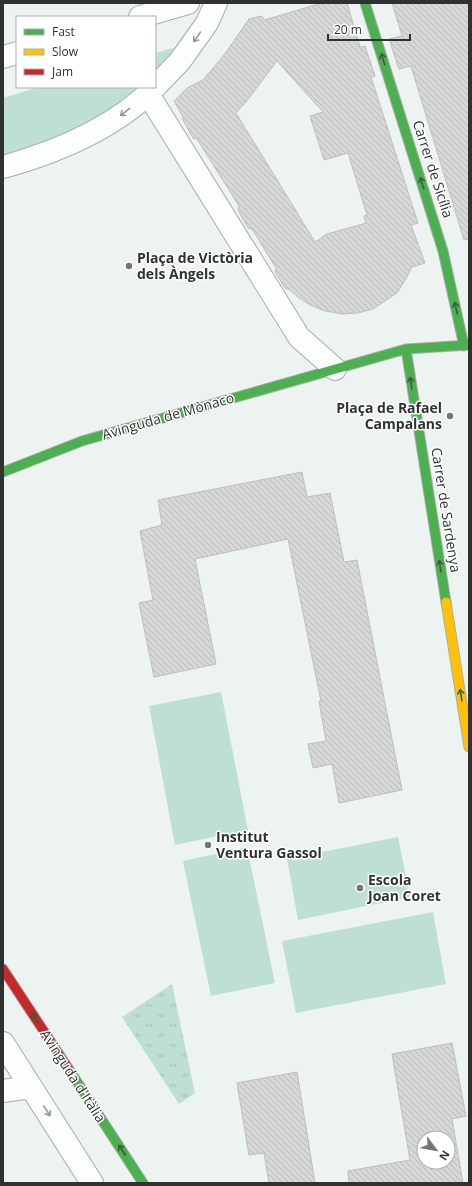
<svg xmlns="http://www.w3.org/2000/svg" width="472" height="1186" font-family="'Open Sans',sans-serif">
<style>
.green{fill:#bee0d3}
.park{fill:url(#park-tufts)}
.building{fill:url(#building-back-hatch);stroke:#bdbebd;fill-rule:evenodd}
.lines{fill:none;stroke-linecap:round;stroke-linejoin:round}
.street-casing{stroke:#a9adab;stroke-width:24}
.fast-casing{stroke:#a9adab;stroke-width:11}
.slow-casing{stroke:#a9adab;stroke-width:11}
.jam-casing{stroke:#a9adab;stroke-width:11}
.street{stroke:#fcfdfd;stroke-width:22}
.fast{stroke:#4caf50;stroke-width:9}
.slow{stroke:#ffc107;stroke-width:9}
.jam{stroke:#c62828;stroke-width:9}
.oneway{stroke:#969897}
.oneway2{stroke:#395e3c}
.poi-dot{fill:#727674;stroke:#fff;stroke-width:1.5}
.labels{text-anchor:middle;stroke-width:3;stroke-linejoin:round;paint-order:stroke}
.street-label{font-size:14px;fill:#2f3231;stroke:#fff}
.poi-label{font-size:14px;font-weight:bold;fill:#2f3231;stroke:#fff;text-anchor:start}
</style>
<defs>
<pattern id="park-tufts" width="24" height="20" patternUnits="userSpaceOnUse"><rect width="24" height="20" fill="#bee0d3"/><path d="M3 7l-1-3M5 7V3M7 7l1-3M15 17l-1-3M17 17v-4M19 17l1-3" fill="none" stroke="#a4c1b6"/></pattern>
<pattern id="building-back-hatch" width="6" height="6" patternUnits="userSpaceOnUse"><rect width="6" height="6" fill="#d6d7d6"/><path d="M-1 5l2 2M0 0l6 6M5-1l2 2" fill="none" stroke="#b8b9b8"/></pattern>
</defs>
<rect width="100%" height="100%" fill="#edf3f0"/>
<path class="green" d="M180,46l-25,29v-22z
M39,87h103l-36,28 -41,21 -62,22v-60z
M221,692l27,138 -73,15 -26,-139z
M398,837l12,60 -112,23 -11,-61z
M247,847l28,136 -64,13 -28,-135z
M433,912l13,72 -150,29 -14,-72z"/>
<path class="park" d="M172,984l23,109 -16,11 -57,-87z"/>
<path class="building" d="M322,3h25l13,44 5,-1 10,30 -4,1 47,146 -7,2 14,38 -13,4 -5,10 -10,16 -24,16 -15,4 -15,1 -18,-3 -15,-6 -11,-7 -9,-8 -5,-2 -10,-16 1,-4 -24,-39 -4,-1 -10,-18 1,-4 -42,-67 -4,-1 -10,-18v-3l-9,-16 13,-13 16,-8 21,-25 25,-36 13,-3 2,4zM277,61l46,51 -13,4 14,44 24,-7 19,62 -3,1 2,7 -39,11 -12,8 -79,-129 10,-11z
M392,3h77v236l-5,1 -53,-174 -12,3 -10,-30 13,-3z
M302,472l5,25 23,-4 14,69 13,-2 45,230 -63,13 -7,-39 -19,4 -5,-24 18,-3 -7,-40h2l-33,-162 -93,20 21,105 -62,13 -15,-74 14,-3 -13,-69 22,-6 -4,-25z
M452,1043l14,73 -14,3 11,64h-114l-1,-12 62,-11 -18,-106zM424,1138h24v24h-24z
M297,1072l18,111h-46l-5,-30 -15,2 -12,-72z"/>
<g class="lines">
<g class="street-casing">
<path id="street" d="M140,17l48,-14
M3,57l14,-4
M155,87l25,-26 27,-38 9,-20
M148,94l151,243 36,32
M3,167c54,-15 112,-39 152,-80
M3,1043l89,140
M3,1091l28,-4"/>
</g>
<g class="fast-casing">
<path id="fast" d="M365,3l78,248 21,95
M406,349l40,253
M3,472l79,-31 324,-92 63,-4
M68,1068l75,115"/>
</g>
<g class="slow-casing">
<path id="slow" d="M446,602l23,145"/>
</g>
<g class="jam-casing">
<path id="jam" d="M3,969l65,99"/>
</g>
<use href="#street" class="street"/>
<use href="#fast" class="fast"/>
<use href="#slow" class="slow"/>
<use href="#jam" class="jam"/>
</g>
<defs><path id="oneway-shaft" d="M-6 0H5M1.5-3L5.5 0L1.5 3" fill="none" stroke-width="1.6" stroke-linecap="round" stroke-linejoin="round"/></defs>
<g class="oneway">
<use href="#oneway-shaft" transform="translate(197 37) rotate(125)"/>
<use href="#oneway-shaft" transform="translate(125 112) rotate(142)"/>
<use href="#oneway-shaft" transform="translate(47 1111) rotate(58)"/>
</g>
<g class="oneway2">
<use href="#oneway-shaft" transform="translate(383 59) rotate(-108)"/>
<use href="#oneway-shaft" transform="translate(422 183) rotate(-108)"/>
<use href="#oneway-shaft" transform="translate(456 308) rotate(-102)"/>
<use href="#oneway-shaft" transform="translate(411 383) rotate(-99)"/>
<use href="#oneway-shaft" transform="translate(440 566) rotate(-99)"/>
<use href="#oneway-shaft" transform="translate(461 695) rotate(-99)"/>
<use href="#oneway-shaft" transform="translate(35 1018) rotate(-124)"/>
<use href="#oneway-shaft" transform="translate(122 1150) rotate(-123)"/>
</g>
<g class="poi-dot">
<circle cx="129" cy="266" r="4"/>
<circle cx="450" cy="416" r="4"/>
<circle cx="208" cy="845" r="4"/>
<circle cx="360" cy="888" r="4"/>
</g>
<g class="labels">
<g class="street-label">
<text transform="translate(433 169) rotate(72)" y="5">Carrer de Sicília</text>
<text transform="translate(168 416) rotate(-16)" y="5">Avinguda de Mònaco</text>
<text transform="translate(446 510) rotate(81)" y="5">Carrer de Sardenya</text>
<text transform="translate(73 1076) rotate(57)" y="5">Avinguda d'Itàlia</text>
</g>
<g class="poi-label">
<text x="137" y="263">Plaça de Victòria<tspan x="137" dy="16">dels Àngels</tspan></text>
<text x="442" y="413" text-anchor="end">Plaça de Rafael<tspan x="442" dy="16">Campalans</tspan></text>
<text x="216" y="842">Institut<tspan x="216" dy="16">Ventura Gassol</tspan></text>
<text x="368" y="885">Escola<tspan x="368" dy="16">Joan Coret</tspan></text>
</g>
</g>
<rect width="472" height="1186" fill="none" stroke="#2f3231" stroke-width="8"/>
<rect x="16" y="16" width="140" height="72" fill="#ffffff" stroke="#acadad"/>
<rect x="24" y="29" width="20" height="6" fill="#4caf50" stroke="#acadad"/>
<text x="52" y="36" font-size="12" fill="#2f3231">Fast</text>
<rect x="24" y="49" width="20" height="6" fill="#ffc107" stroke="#acadad"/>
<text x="52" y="56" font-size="12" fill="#2f3231">Slow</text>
<rect x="24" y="69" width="20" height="6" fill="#c62828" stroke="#acadad"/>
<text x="52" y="76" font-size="12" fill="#2f3231">Jam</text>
<g transform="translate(436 1150) rotate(122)"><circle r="19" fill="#ffffff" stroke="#acadad"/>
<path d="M0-3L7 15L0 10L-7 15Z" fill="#727674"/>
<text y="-6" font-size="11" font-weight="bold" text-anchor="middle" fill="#2f3231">N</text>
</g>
<path d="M328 34v6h82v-6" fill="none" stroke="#2f3231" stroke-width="2"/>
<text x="334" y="34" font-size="12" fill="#2f3231" stroke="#ffffff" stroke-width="3" paint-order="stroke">20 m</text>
</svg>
